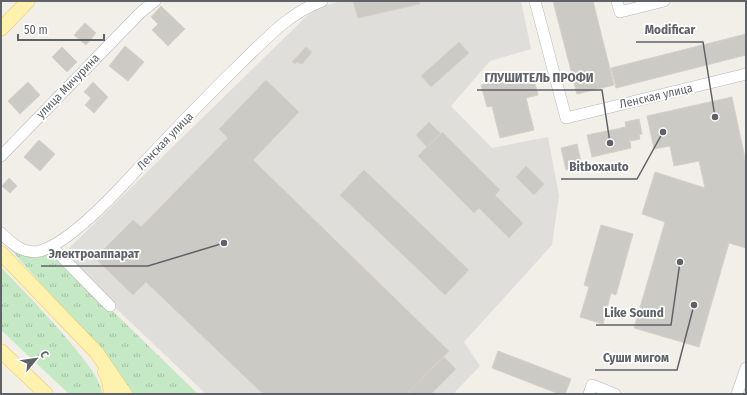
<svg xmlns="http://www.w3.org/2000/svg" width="747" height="395" font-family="'Fira Sans Condensed',sans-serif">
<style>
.industrial{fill:#e0deda}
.grass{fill:url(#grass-tufts)}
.building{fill:#cccac5;stroke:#d6d1c6}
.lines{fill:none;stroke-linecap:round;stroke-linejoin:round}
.minor-casing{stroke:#b5b8bc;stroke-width:12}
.major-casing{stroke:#f2c960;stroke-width:15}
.minor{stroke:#fff;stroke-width:11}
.major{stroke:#fff2af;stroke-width:14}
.labels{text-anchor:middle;stroke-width:3.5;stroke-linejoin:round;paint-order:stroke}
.street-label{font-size:12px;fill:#5f6368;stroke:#fff}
.leader{fill:none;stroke:#5f6368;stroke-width:1.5}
.callout-dot{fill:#5f6368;stroke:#fff;stroke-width:1.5}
.callout-label{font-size:13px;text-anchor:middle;font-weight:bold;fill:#5f6368;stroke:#fff;stroke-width:3.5;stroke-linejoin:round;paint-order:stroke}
</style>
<defs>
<pattern id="grass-tufts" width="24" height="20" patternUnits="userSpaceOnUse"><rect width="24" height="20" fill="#c5e8c5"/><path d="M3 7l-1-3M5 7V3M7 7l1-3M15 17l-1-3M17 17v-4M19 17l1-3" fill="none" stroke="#a3c0a4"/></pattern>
</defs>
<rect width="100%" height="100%" fill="#f1efe8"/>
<path class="industrial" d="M342,1h179l10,48 -41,12 -39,45 41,42 56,-11 11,59 -7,49 -88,97 16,24 -27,28h-247l-145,-138 254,-248z"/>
<path class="grass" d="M2,240l50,12 146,142h-69l-30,-46z
M1,267c18,20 104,105 101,127h-33l-68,-64z"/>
<path class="building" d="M353,1h66l1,3 -62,14z
M553,1h40l21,84 -37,9z
M161,6l24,23 -17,17 -16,-16 6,-6 -7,-7z
M85,23l11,10 -10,12 -12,-10z
M746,34v21l-130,33 -5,-20z
M459,42l10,11 -38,34 -10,-11z
M125,46l19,16 -16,19 -19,-15z
M62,47l15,15 -10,10 -15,-15z
M306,47l6,5 -10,12 -5,-2 -2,2 -3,-2z
M532,72l6,23 -12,3 8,32 -34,8 -8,-32 -5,1 -6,-22z
M266,80l33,32 -46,48 196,191 -42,43h-144l-117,-112 -13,13 -38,-37 38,-38 8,7 87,-89 -9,-9z
M28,82l12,13 -20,19 -12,-13z
M93,82l15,15 -14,16 -9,-8 6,-7 -7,-6z
M732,97l14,66v85l-17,-5 -30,104 -65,-19 31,-106 -23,-8 13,-42 50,16 -6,-27 -25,5 -4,-20 -16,3 -7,-33z
M639,119l3,15 -3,1 1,4 -9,2 -2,-4 2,11 -39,9 -5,-22 39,-8 -1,-5z
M429,122l12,12 -14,13 -11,-12z
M442,132l58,58 -5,5 28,28 -14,15 -30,-30 -5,5 -56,-57z
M39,140l16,14 -15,17 -16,-14z
M577,144l5,22 -16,4 -5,-22z
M526,166l18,18 -10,11 -18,-18z
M364,170l105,100 -24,25 -105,-100z
M9,178l8,8 -7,7 -8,-7z
M601,225l32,9 -17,61 -5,-2 -8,31 -23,-7 9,-30 -5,-2z
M498,351l73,28 -6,15h-6l-67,-26z
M444,357l12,12 -25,25h-20l-2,-2z"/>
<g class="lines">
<g class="minor-casing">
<path id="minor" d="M535,1l31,117 180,-44
M617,1l3,11 44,-11
M1,156l140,-144 14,-11
M1,233c10,10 23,22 39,18 25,-7 63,-45 81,-64 39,-42 79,-84 120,-124 25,-24 48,-50 81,-62
M52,247l58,59
M589,394l3,-9 23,9
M737,394l9,-26"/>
</g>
<g class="major-casing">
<path id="major" d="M1,29l27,-28
M1,253l96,100 28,41
M1,351l45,43
M105,372l4,9 2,13"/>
</g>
<use href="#minor" class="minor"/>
<use href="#major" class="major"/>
</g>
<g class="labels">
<g class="street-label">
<text transform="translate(68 86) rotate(-46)" y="4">улица Мичурина</text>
<text transform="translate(656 96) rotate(-13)" y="4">Ленская улица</text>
<text transform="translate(165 141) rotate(-46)" y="4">Ленская улица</text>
</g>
</g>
<path class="leader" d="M715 117L703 42H636M610 143L602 90H477M663 132L637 179H561M224 243L148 266H41M680 262L671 325H596M694 305L677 370H595"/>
<g class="callout-dot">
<circle cx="715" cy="117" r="4"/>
<circle cx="610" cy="143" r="4"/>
<circle cx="663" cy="132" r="4"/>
<circle cx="224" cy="243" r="4"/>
<circle cx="680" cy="262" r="4"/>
<circle cx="694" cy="305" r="4"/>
</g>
<g class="callout-label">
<text x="670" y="34">Modificar</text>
<text x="539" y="82">ГЛУШИТЕЛЬ ПРОФИ</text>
<text x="599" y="171">Bitboxauto</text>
<text x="94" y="258">Электроаппарат</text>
<text x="634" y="317">Like Sound</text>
<text x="636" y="362">Суши мигом</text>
</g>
<rect width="747" height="395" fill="none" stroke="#5f6368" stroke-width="4"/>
<g transform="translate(36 359) rotate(61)" stroke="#ffffff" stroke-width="3" paint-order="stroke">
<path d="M0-3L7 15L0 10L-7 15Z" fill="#5f6368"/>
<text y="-6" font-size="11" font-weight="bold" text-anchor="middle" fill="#5f6368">С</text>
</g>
<path d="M18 34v6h86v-6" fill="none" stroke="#5f6368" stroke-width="2"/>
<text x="24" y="34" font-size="12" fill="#5f6368" stroke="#ffffff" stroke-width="3" paint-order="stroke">50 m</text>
</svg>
